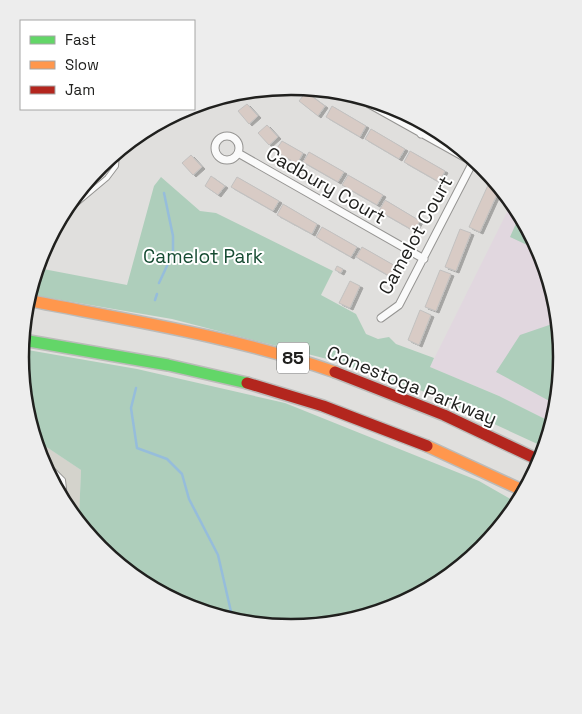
<svg xmlns="http://www.w3.org/2000/svg" width="582" height="714" font-family="'Space Grotesk',sans-serif">
<style>
.built{fill:#d4d3cc}
.education{fill:#e1d7df}
.green{fill:#aecebb}
.lines{fill:none;stroke-linecap:round;stroke-linejoin:round}
.stream{stroke:#96bddb;stroke-width:2.5}
.building{fill:#d8cbc5;stroke:#c2c1c0;filter:url(#shadow)}
.lane-casing{stroke:#959492;stroke-width:6}
.street-casing{stroke:#959492;stroke-width:9}
.fast-casing{stroke:#bbbbb9;stroke-width:14}
.slow-casing{stroke:#bbbbb9;stroke-width:14}
.jam-casing{stroke:#bbbbb9;stroke-width:14}
.lane{stroke:#fafafa;stroke-width:4}
.street{stroke:#fafafa;stroke-width:7}
.fast{stroke:#63d668;stroke-width:11}
.slow{stroke:#ff974d;stroke-width:11}
.jam{stroke:#b3261e;stroke-width:11}
.labels{text-anchor:middle;stroke-width:4;stroke-linejoin:round;paint-order:stroke}
.shield{fill:#fff;stroke:#636362;stroke-width:1}
.shield-label{font-size:18px;font-weight:bold;fill:#20201e}
.street-label{font-size:19px;fill:#20201e;stroke:#fff}
.park-label{font-size:19px;fill:#174c33;stroke:#fff}
.rim{fill:none;stroke:#20201e;stroke-width:2.5}
</style>
<defs>
<filter id="shadow"><feDropShadow dx="3" dy="2" stdDeviation="0" flood-color="#0004"/></filter>
</defs>
<rect width="100%" height="100%" fill="#e0dfdd"/>
<path class="built" d="M36,440l45,30 -2,48 -38,-58z"/>
<path class="education" d="M510,206l31,48 21,103 -13,64 -50,-25 -69,-29z"/>
<path class="green" d="M161,177l39,34 16,2 117,58 -12,24 35,19 10,20 12,5 11,-2 7,7 38,14 -4,9 69,29 50,25 -5,26 -124,-57 -89,-30 -159,-41 -140,-24 6,-27 89,17 27,-99z
M518,219l22,32 -30,-14z
M555,323l7,34 -9,46 -57,-31 24,-37z
M22,349l115,20 148,34 194,78 35,20 -32,48 -88,58 -103,21 -104,-21 -88,-59 -20,-30 2,-48 -45,-30 -16,-83z"/>
<g class="lines">
<path class="stream" d="M159,283l14,-30v-17l-9,-43
M155,300l2,-6
M136,388l-5,20 6,40 30,11 15,15 7,25 29,56 14,61"/>
</g>
<path class="building" d="M290,86l-8,7 -4,-4z
M306,92l19,14 -7,10 -19,-15z
M247,104l11,12 -9,8 -11,-13z
M332,106l34,20 -6,11 -34,-20z
M267,125l11,12 -9,8 -11,-12z
M371,129l34,20 -6,10 -34,-20z
M282,141l21,12 -6,11 -22,-13z
M410,151l35,20 -6,11 -35,-20z
M309,152l35,20 -6,10 -35,-20z
M191,155l11,12 -9,8 -11,-12z
M348,175l35,20 -6,10 -35,-20z
M211,176l14,10 -7,9 -13,-9z
M237,177l42,24 -6,10 -42,-24z
M489,183l10,7 -19,42 -11,-5z
M385,200l35,21 -6,10 -35,-20z
M283,204l34,20 -5,10 -35,-19z
M322,227l35,20 -6,10 -35,-20z
M460,229l11,4 -15,38 -11,-4z
M362,247l35,20 -6,10 -35,-20z
M337,266l6,3 -2,4 -6,-3z
M440,270l11,4 -15,37 -11,-4z
M350,281l10,5 -10,22 -11,-5z
M420,310l11,5 -12,30 -11,-5z"/>
<g class="lines">
<g class="lane-casing">
<path id="lane" d="M70,209l37,-31 9,-12 1,-12
M46,469l7,1 10,10 2,18"/>
</g>
<g class="street-casing">
<path id="street" d="M362,100l111,62 -74,143 -18,13
M421,134l4,-7
M215 148a12 12 0 1 1 24 0a12 12 0 1 1-24 0Z
M238,153l186,106"/>
</g>
<g class="fast-casing">
<path id="fast" d="M23,340l145,25 79,18"/>
</g>
<g class="slow-casing">
<path id="slow" d="M31,301c103,20 205,36 304,71
M427,446l95,44"/>
</g>
<g class="jam-casing">
<path id="jam" d="M335,372l109,43 97,46
M247,383l76,23 104,40"/>
</g>
<use href="#lane" class="lane"/>
<use href="#street" class="street"/>
<use href="#fast" class="fast"/>
<use href="#slow" class="slow"/>
<use href="#jam" class="jam"/>
</g>
<g class="labels">
<rect class="shield" x="277" y="342.5" width="32" height="31" rx="4"/>
<g class="shield-label">
<text x="293" y="364">85</text>
</g>
<g class="street-label">
<text transform="translate(326 185) rotate(30)" y="7">Cadbury Court</text>
<text transform="translate(415 235) rotate(-61)" y="7">Camelot Court</text>
<text transform="translate(412 385) rotate(22)" y="7">Conestoga Parkway</text>
</g>
<g class="park-label">
<text x="203" y="263">Camelot Park</text>
</g>
</g>
<path d="M0 0H582V714H0ZM29 357a262 262 0 1 1 524 0a262 262 0 1 1-524 0Z" fill="#ededed" fill-rule="evenodd"/>
<path class="rim" d="M29 357a262 262 0 1 1 524 0a262 262 0 1 1-524 0Z"/>
<rect x="20" y="20" width="175" height="90" fill="#ffffff" stroke="#a6a6a5"/>
<rect x="30" y="36" width="25" height="8" fill="#63d668" stroke="#a6a6a5"/>
<text x="65" y="45" font-size="15" fill="#20201e">Fast</text>
<rect x="30" y="61" width="25" height="8" fill="#ff974d" stroke="#a6a6a5"/>
<text x="65" y="70" font-size="15" fill="#20201e">Slow</text>
<rect x="30" y="86" width="25" height="8" fill="#b3261e" stroke="#a6a6a5"/>
<text x="65" y="95" font-size="15" fill="#20201e">Jam</text>
</svg>
